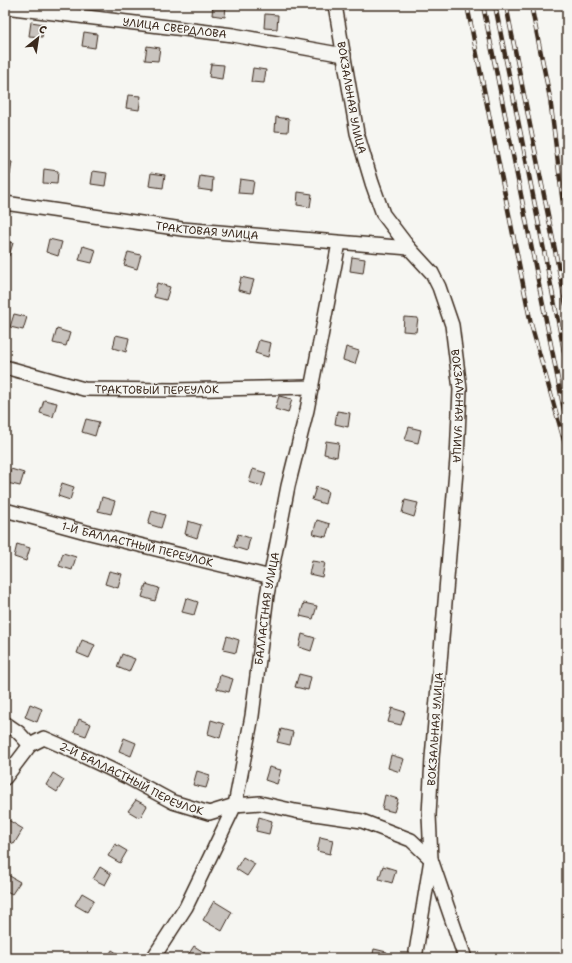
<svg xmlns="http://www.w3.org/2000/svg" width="572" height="963" font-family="'Shantell Sans',sans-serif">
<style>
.building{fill:#c8c3be;stroke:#3b2a1e}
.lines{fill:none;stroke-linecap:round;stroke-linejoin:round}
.street-casing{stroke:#3b2a1e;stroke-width:16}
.street{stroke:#f6f6f2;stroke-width:13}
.rail-casing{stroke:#3b2a1e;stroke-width:4.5}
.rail{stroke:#f6f6f2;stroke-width:3;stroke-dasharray:9;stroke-linecap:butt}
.labels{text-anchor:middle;stroke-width:3;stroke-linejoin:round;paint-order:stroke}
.street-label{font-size:11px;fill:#3b2a1e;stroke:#f6f6f2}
</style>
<rect width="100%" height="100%" fill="#f6f6f2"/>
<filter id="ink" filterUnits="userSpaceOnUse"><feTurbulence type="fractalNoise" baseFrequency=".025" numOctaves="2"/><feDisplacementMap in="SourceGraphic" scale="8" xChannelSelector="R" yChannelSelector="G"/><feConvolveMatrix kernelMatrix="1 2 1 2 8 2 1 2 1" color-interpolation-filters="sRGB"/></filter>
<g filter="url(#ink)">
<path class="building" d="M152,5h14l-1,3 -13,-2z
M213,5h13l-1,12 -13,-2z
M265,14l13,1 -1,14 -13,-1z
M31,22l13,2 -2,13 -13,-1z
M84,32l13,2 -2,14 -13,-2z
M147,46l13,2 -2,13 -13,-1z
M211,64l13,1 -2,14 -13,-2z
M253,68l13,2 -2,13 -13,-1z
M128,95l13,1 -2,14 -13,-2z
M276,117l13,2 -1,13 -13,-1z
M5,161l7,1 -2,13 -5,-1z
M44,169l14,2 -1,13 -14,-1z
M93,171l14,2 -2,13 -14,-2z
M151,173l14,2 -2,13 -14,-2z
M200,176l13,2 -1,13 -14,-2z
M240,179l14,2 -2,13 -14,-1z
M298,192l14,2 -2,13 -13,-2z
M49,239l13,3 -4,14 -12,-4z
M5,241l8,2 -4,13 -4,-1z
M83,246l13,4 -4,13 -13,-3z
M128,252l13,3 -4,14 -13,-4z
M352,257l13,2 -2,14 -13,-2z
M241,277l13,3 -4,13 -12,-3z
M157,283l13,4 -4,13 -12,-3z
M14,314l13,3 -4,13 -13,-3z
M404,317l14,1 -2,14 -13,-1z
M57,329l13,4 -4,13 -13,-3z
M116,335l13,3 -3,14 -13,-4z
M259,340l12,3 -3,14 -13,-4z
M346,347l13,4 -4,13 -12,-4z
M279,396l13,3 -4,14 -13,-4z
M44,400l13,3 -4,14 -13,-4z
M337,411l13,2 -2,14 -13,-3z
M86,419l13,3 -4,14 -13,-4z
M409,427l12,3 -3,13 -13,-3z
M326,441l13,2 -2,14 -13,-3z
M11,469l13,4 -4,13 -13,-3z
M253,469l13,4 -4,13 -13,-4z
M62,483l12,4 -4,13 -12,-4z
M316,487l12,4 -3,13 -13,-4z
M102,497l13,4 -4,13 -13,-3z
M405,500l13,3 -4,14 -12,-4z
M152,511l13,4 -4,13 -13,-4z
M317,520l13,4 -4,13 -13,-3z
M188,521l13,4 -4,13 -12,-4z
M238,534l12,4 -3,13 -13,-4z
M17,544l13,4 -4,13 -12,-4z
M63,553l13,4 -4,13 -13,-4z
M312,561l13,2 -3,14 -13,-3z
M109,571l13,3 -4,14 -13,-4z
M146,584l13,4 -4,13 -13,-4z
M186,598l12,4 -4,13 -12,-3z
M304,603l13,3 -4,13 -13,-3z
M302,634l13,4 -4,13 -12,-4z
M227,636l12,4 -3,13 -13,-3z
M82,640l13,5 -6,13 -12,-5z
M122,654l13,5 -6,13 -12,-5z
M299,674l12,3 -3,13 -13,-3z
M220,675l13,4 -4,13 -12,-3z
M5,693l5,2 -5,11z
M30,704l12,5 -5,13 -12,-5z
M392,708l13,4 -4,13 -13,-3z
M79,719l12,5 -5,12 -12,-4z
M211,720l13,4 -4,14 -12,-4z
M281,729l12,3 -3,13 -13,-3z
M124,738l12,5 -5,13 -12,-5z
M391,755l13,4 -4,13 -12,-4z
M269,767l12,3 -4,14 -12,-4z
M197,771l13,4 -4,13 -13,-3z
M53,773l11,7 -7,12 -11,-7z
M385,795l13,4 -4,13 -12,-3z
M136,800l11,6 -7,12 -12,-7z
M259,817l13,4 -3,13 -13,-3z
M5,818l18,11 -9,15 -9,-5z
M320,837l13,3 -3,14 -13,-3z
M115,844l12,7 -7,12 -12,-7z
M243,857l12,7 -8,12 -11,-7z
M383,866l13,4 -4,13 -13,-4z
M100,867l11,7 -6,11 -12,-6z
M8,875l12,7 -8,12 -7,-4v-9z
M82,893l12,7 -7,12 -12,-7z
M214,901l18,11 -10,19 -19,-11z
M194,946l11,7 -3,5h-16z
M374,949l13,3 -1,6h-14z
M112,950l11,7v1h-16z"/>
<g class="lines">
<g class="street-casing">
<g id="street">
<path id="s1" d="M335,5l22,128 15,50 11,31 26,34 23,25 7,14 13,38 8,64 -3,70 -25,299 -3,57 2,44 -16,99"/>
<path id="s2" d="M5,7l228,28 111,20"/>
<path id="s3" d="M5,203l177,26 227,19"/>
<path id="s4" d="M5,367l79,22 90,1 138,-3"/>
<path id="s5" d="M5,510l81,22 185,45"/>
<path id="s6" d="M5,723l13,9 12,13 14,-7 16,7 67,32 46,25 36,11 26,-8 25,-2 35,8 67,10 49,19 20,19 34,99"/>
<path d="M5,778l25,-33"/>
<path id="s7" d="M153,958l33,-51 49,-102 17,-89 15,-121 21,-109 19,-76 32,-167"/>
</g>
</g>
<use href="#street" class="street"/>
<g class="rail-casing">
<path id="rail" d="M467,5l64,319 36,127
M483,5l84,420
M495,5l72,361
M506,5l61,305
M531,5l19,93 17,139"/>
</g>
<use href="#rail" class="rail"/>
</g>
</g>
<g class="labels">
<g class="street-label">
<text dy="4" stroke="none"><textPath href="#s2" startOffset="171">УЛИЦА СВЕРДЛОВА</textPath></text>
<text dy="4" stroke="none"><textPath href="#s1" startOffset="94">ВОКЗАЛЬНАЯ УЛИЦА</textPath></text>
<text dy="4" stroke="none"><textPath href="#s3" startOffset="204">ТРАКТОВАЯ УЛИЦА</textPath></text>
<text dy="4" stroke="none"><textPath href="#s4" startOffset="155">ТРАКТОВЫЙ ПЕРЕУЛОК</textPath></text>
<text dy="4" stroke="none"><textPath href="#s1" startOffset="429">ВОКЗАЛЬНАЯ УЛИЦА</textPath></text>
<text dy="4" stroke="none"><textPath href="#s5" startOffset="137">1-Й БАЛЛАСТНЫЙ ПЕРЕУЛОК</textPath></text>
<text dy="4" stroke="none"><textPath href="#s7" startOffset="373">БАЛЛАСТНАЯ УЛИЦА</textPath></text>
<text transform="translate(435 729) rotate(-86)" y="4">ВОКЗАЛЬНАЯ УЛИЦА</text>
<text dy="4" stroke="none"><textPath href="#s6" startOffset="146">2-Й БАЛЛАСТНЫЙ ПЕРЕУЛОК</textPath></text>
</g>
</g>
<rect width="572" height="963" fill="none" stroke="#f6f6f2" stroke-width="20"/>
<rect x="10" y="10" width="552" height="943" fill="none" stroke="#3b2a1e" stroke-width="1.5" filter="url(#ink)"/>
<g transform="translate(38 38) rotate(30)" stroke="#f6f6f2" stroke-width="3" paint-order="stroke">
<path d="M0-3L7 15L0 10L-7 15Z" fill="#3b2a1e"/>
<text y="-6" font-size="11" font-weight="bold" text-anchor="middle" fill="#3b2a1e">С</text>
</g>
</svg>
